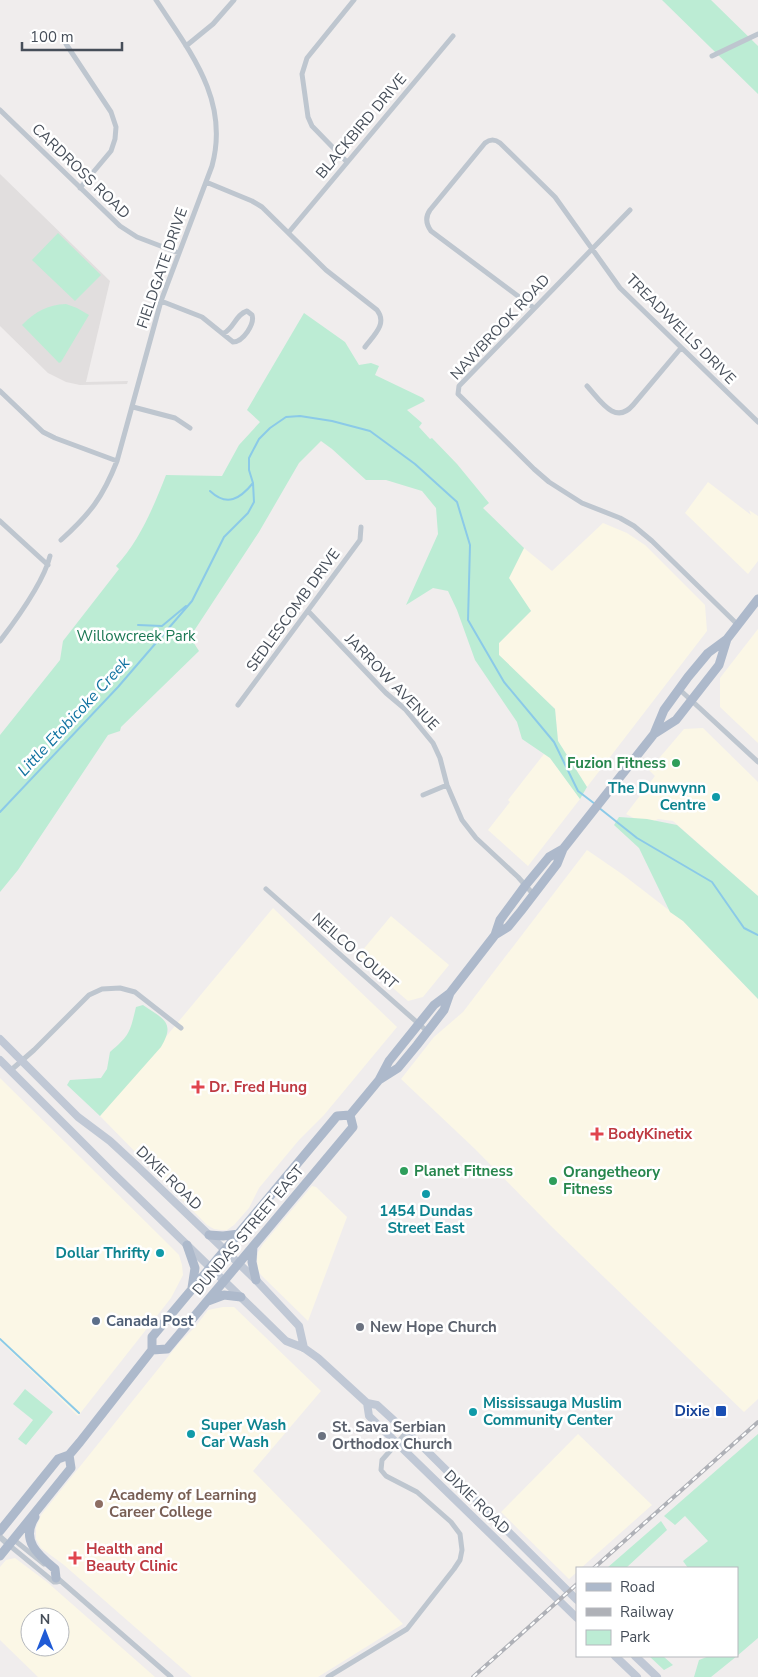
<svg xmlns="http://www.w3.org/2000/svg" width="758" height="1677" font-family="'Nunito Sans',sans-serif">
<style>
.commercial{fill:#fbf7e6;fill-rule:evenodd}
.education{fill:#e1dede}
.green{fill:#bcecd4}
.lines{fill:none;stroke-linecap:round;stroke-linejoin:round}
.stream{stroke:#8bcae8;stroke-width:2}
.minor{stroke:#bec6cf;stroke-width:5}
.tertiary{stroke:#bec6cf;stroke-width:6}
.secondary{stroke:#c0c8d5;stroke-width:8}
.primary{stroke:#adb9cb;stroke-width:9}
.rail-casing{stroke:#afb1b7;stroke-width:4}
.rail{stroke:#fff;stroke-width:2;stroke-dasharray:5.5;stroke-linecap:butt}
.leisure-dot{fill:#2e9e5b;stroke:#fff;stroke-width:2}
.culture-dot{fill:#0f9aa8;stroke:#fff;stroke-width:2}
.health-dot{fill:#e0444e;stroke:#fff;stroke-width:2}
.service-dot{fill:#5c6f8a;stroke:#fff;stroke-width:2}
.worship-dot{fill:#6b7280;stroke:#fff;stroke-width:2}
.transit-dot{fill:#1a4fb4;stroke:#fff;stroke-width:2}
.education-dot{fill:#8d6e63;stroke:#fff;stroke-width:2}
.labels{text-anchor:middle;stroke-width:5;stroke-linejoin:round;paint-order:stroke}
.street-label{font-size:15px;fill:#464e59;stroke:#fff}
.park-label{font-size:15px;fill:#1a7753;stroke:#fff}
.leisure-label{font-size:15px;font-weight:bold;fill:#27864d;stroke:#fff;text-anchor:start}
.culture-label{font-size:15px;font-weight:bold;fill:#0d838f;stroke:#fff;text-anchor:end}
.health-label{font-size:15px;font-weight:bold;fill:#be3a42;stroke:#fff;text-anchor:start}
.service-label{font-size:15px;font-weight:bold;fill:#4e5e75;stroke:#fff;text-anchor:start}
.worship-label{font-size:15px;font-weight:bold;fill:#5b616d;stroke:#fff;text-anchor:start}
.transit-label{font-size:15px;font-weight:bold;fill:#164399;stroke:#fff;text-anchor:end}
.education-label{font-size:15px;font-weight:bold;fill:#785e54;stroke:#fff;text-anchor:start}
.water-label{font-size:16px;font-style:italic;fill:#1273a1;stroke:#fff}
</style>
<rect width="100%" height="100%" fill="#f0eded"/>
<path class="commercial" d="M708,482l43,33 -2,-5 9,6v45l-10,13 -63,-61z
M603,523l24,10 18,12 60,60 2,26 -120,156 -29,-46 -3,-32 -56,-54v-12l32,-32 -23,-33 16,-30 28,23z
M758,629v114l-38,-36v-29z
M703,728l55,54v114l-85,-75 -15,-2 -11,6 -21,-11 29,-38 -6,-6 35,-41z
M544,754l6,4 30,41 -52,67 -40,-36 22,-28 -2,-2z
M587,850l35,24 61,47 75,78v400l-14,13 -191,-184 -78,-79 -74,-70 33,-42 29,-25z
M273,908l124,119 -73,88 -25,25 -40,48 -10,20 -15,17 -7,5h-6l-7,-1 -7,-4 -107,-109z
M391,916l58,49 -26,32 -15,4 -51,-44z
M0,1078l161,159 18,18 3,10 1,10 -12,23 -93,118 -78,-75z
M312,1186l4,1 31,30 -39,104 -47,-46 -3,-5 -1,-11 1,-7 5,-8z
M223,1307h11l87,84 -68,80 150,153 -85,53h-126l-128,-112 -23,-17 -5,-9v-11l5,-13 138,-172 17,-17 12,-16z
M578,1434l74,71 -71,63h-4v4l-8,7 -68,-67z
M15,1558l32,24 108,95h-117l-38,-37v-73l6,-7zM30,1617h30v30h-30z"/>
<path class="education" d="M0,174l110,107 -24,101 42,-1 -1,3 -47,1 -14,-3 -18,-9 -48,-47z"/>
<path class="green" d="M662,0h49l47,46v48z
M58,233l43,42 -26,26 -43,-41z
M66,304l11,4 12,7 -28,47 -2,1 -37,-38c14,-14 25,-20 44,-21z
M304,313l41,29 14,23 12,-2 8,3 -4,9 48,23 2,3 -18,9 15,13 -3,4 11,12 2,-1 25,26 32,39 -6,5 41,40 -15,30 22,33 -32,32v12l56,54 3,32 29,46 -7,12 -30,-41 -28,-19 -5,-17 -42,-62 -18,-50 -9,-19 -15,-3 -27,17 32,-71 -2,-26 -14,-17 -36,-11h-20l-34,-31 -11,-8 -22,22 -40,69 -69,105 9,14 -78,76 -1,4 -12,4 -90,135 -18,22v-157l60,-75 3,-19 56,-72 -3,-3c24,-26 37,-58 50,-91l56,1 17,-31 21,-23 -13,-12z
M619,817l28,2 30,6 81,71v103l-75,-78 -13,-9 -31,-64 -25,-23z
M143,1005c20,14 33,17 18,42l-61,69 -33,-31 3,-5 31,-2 6,-9 3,-17c20,-17 20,-20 26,-45z
M25,1389l28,23 -27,33 -8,-6 15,-19 -20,-16z
M758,1434v204l-21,18v-88h-49l-5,-7 25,-20 -23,-25 -10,9 -11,-9z
M661,1521l6,9 -41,38h-19z
M649,1656h14l10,9 -9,5z
M709,1656h28l-26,21h-17l5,-17z"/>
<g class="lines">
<path class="stream" d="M210,491c17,16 30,8 43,-8
M138,625l24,1 24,-20
M598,807l39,31 75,44 32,46 14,7
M0,812l118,-125 74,-86 32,-64 24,-24 6,-11 -1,-19 -4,-13v-12l10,-19 11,-11 16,-11 14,-1 32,5 38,10 45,33 42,38 13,43 -2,75 36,62 50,60 24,49 17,13
M0,1339l79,74"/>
<path class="minor" d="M66,44l45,68 5,15 -1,12 -4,12 -31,37
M186,46l27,-22 21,-24
M712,56l46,-22
M0,110l120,116 17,11 42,16
M346,161l-34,-35 -4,-9 -6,-43 5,-16 47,-58
M206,182l46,19 10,6 64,63 51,40c11,14 -4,26 -12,37
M630,210l-171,176 -1,8 76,75 15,13 33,21 38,15 14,8 18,15 86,84
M289,232l164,-196
M161,301l41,16 31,25c10,0 22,-18 19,-27l-5,-4c-11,3 -13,17 -23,22
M534,308l-103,-77c-5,-7 -6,-14 -1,-21l55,-67c5,-4 10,-4 15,0l55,54 65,91 138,134
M587,386c13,14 28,40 46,19l48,-57
M0,391l43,41 12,6 62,23
M133,407l42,11 15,10
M0,521l48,44
M61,540c29,-26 42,-43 56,-79l44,-160 51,-135c18,-66 -22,-114 -56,-166
M308,611l78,82 19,16 28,34 7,15 7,27 15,35 14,18 42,39 16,18
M0,641c16,-21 44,-60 50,-85
M679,689l79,73
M238,705l122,-165 1,-13
M423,795l24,-10
M266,889l162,143
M10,1071l24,-21 55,-55 13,-6 18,-1 15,4 46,36
M13,1539l31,25
M9,1545l45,37h3
M55,1576l116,101
M328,1677l79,-48 47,-60 6,-9 2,-10 -2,-16 -9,-12 -34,-30 -31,-16 -5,-6 1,-10 24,-27"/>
<path class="tertiary" d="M0,1537l9,8"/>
<path class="secondary" d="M0,1039l78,78 32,24 27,25 119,114 43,46 5,22
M0,1060l113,113 173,168 18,7 14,10 49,45 10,2 46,42 154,153
M367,1403l2,13 208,202
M615,1656l22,21
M635,1656l22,21"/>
<path class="primary" d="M654,734l22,-14 43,-55 8,-26
M495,935l5,-15 25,-34 24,-29 14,-8
M379,1080l19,-12 19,-23 27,-35 6,-17
M209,1235l14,1 16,-2
M187,1245l8,23 -3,20
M253,1246l-1,16 4,18
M208,1301l16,-6 17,2
M152,1350l15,-1 186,-222 -3,-12
M35,1517c-15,23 3,38 20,52l1,9
M0,1531l58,-72 11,-4 11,-13 72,-92v-13l185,-221 13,-1 29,-35 10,-19 45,-56 16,-12 45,-58 13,-8 13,-16 36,-47 6,-15 91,-115 10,-24 24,-33 20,-24 19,-14 31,-40
M0,1556l71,-88 -2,-13"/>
<g class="rail-casing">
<path id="rail" d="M594,1568l164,-146
M473,1677l104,-93"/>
</g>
<use href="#rail" class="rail"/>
</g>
<g class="leisure-dot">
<circle cx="676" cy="763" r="5"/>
<circle cx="404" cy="1171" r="5"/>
<circle cx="553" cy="1181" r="5"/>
</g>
<g class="culture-dot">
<circle cx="716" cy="797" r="5"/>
<circle cx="426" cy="1194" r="5"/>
<circle cx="160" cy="1253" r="5"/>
<circle cx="473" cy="1412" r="5"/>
<circle cx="191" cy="1434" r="5"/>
</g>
<g class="health-dot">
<path d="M195.5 1079.5h5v5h5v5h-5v5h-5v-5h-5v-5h5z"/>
<path d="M594.5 1126.5h5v5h5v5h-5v5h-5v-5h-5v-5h5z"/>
<path d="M72.5 1550.5h5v5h5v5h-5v5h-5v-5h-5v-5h5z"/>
</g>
<circle class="service-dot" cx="96" cy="1321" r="5"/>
<g class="worship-dot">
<circle cx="360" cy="1327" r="5"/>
<circle cx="322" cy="1436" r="5"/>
</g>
<rect class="transit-dot" x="715" y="1405" width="12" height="12" rx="2.5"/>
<circle class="education-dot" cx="99" cy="1504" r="5"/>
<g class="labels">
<g class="street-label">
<text transform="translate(361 126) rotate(-50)" y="5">BLACKBIRD DRIVE</text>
<text transform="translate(81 171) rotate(44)" y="5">CARDROSS ROAD</text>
<text transform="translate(162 268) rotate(-71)" y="5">FIELDGATE DRIVE</text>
<text transform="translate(500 327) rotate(-47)" y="5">NAWBROOK ROAD</text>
<text transform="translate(681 329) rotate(45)" y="5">TREADWELLS DRIVE</text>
<text transform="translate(293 610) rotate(-54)" y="5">SEDLESCOMB DRIVE</text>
<text transform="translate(392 682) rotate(46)" y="5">JARROW AVENUE</text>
<text transform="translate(355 951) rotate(41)" y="5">NEILCO COURT</text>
<text transform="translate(169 1178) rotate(44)" y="5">DIXIE ROAD</text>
<text transform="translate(248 1230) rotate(-50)" y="5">DUNDAS STREET EAST</text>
<text transform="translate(477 1502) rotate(44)" y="5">DIXIE ROAD</text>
</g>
<g class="park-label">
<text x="136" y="641">Willowcreek Park</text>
</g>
<g class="leisure-label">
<text x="666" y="768" text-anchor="end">Fuzion Fitness</text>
<text x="414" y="1176">Planet Fitness</text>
<text x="563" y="1177">Orangetheory<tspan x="563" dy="17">Fitness</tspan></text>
</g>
<g class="culture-label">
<text x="706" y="793">The Dunwynn<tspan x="706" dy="17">Centre</tspan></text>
<text x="426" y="1216" text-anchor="middle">1454 Dundas<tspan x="426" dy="17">Street East</tspan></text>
<text x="150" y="1258">Dollar Thrifty</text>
<text x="483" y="1408" text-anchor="start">Mississauga Muslim<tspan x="483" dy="17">Community Center</tspan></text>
<text x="201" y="1430" text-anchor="start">Super Wash<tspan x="201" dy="17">Car Wash</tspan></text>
</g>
<g class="health-label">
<text x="209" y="1092">Dr. Fred Hung</text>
<text x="608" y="1139">BodyKinetix</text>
<text x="86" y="1554">Health and<tspan x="86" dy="17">Beauty Clinic</tspan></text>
</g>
<g class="service-label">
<text x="106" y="1326">Canada Post</text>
</g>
<g class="worship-label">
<text x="370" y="1332">New Hope Church</text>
<text x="332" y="1432">St. Sava Serbian<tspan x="332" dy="17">Orthodox Church</tspan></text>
</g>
<g class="transit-label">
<text x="710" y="1416">Dixie</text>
</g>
<g class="education-label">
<text x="109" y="1500">Academy of Learning<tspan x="109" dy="17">Career College</tspan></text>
</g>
<g class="water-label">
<text transform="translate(73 716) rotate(-47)" y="6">Little Etobicoke Creek</text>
</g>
</g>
<rect x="576" y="1567" width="162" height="90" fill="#ffffff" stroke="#b5b8bd"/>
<rect x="586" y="1583" width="25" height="8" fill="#adb9cb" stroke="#b5b8bd"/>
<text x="620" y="1592" font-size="15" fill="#464e59">Road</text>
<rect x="586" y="1608" width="25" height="8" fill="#afb1b7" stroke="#b5b8bd"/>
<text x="620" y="1617" font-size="15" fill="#464e59">Railway</text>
<rect x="586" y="1630" width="25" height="15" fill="#bcecd4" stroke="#b5b8bd"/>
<text x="620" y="1642" font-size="15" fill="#464e59">Park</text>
<g transform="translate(45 1632)"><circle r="24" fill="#ffffff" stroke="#b5b8bd"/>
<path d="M0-4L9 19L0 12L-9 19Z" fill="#205bd6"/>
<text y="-8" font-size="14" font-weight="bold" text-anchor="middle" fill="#464e59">N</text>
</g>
<path d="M22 42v8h100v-8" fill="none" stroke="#464e59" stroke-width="2.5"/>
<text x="30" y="42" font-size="15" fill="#464e59" stroke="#ffffff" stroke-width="4" paint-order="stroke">100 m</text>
</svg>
